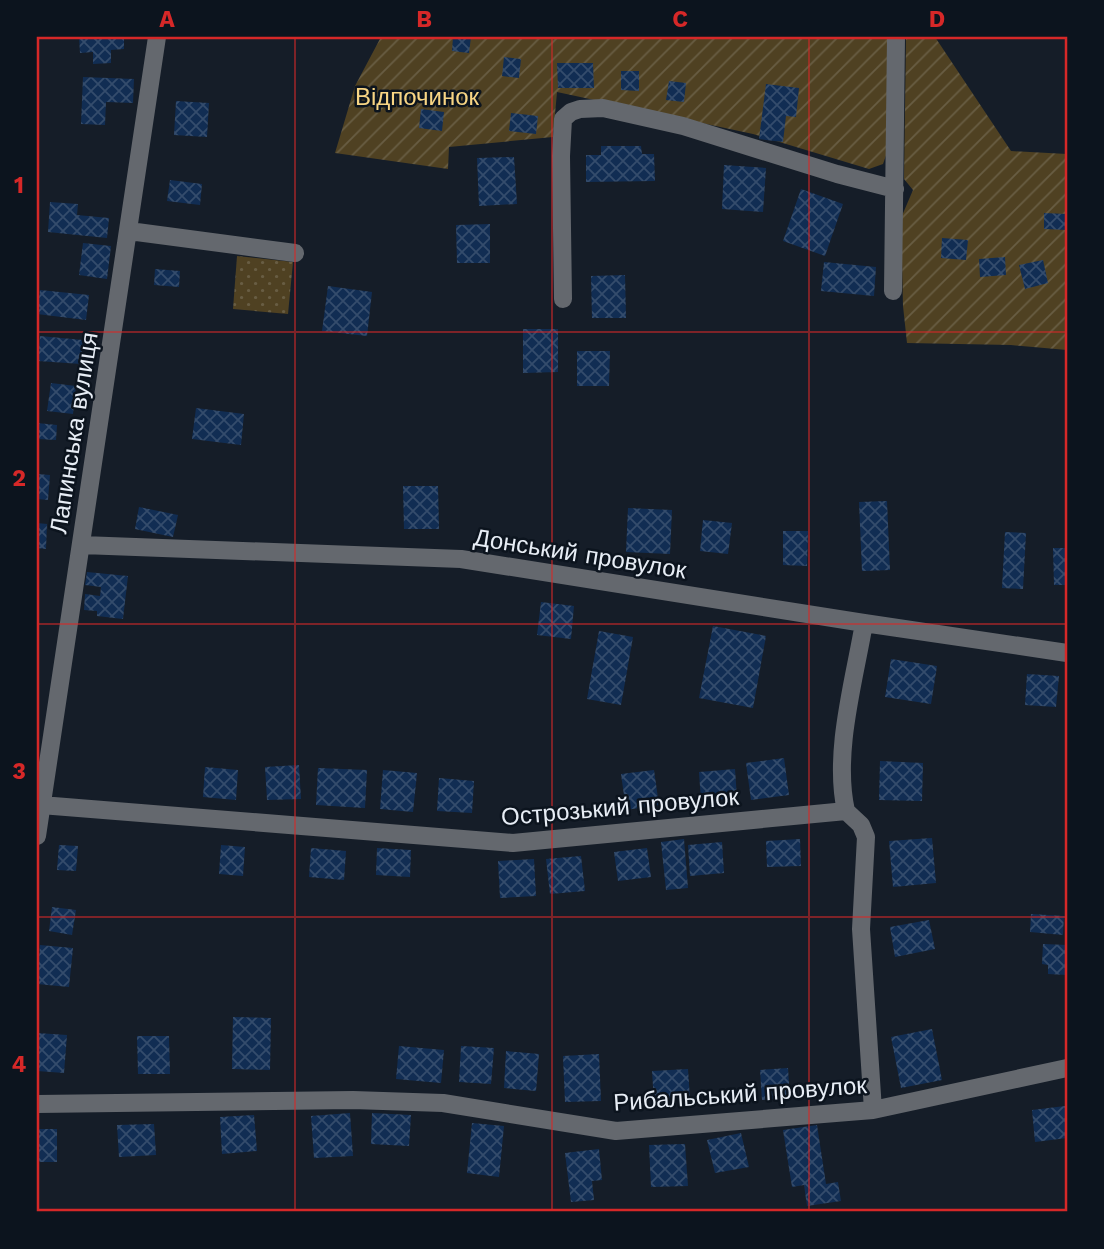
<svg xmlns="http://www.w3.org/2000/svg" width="1104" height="1249" font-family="'Work Sans',sans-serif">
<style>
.grass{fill:url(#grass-dots)}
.garden{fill:url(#garden-furrows)}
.building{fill:url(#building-cross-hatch)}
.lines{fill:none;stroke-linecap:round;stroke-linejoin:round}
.minor{stroke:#64686e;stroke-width:18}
.grid{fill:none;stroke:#d62828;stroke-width:2;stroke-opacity:0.55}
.labels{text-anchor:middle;stroke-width:5;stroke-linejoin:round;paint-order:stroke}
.park-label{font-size:24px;fill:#f8d584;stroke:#0c141e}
.street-label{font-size:24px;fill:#e7edf5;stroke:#0c141e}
.neatline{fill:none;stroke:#d62828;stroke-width:2.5}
.grid-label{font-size:23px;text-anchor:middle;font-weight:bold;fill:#d62828}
</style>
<defs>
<pattern id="grass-dots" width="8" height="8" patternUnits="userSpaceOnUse" patternTransform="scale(1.75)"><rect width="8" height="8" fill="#4f4122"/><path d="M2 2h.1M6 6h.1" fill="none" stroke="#685d43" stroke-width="1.8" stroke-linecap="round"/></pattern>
<pattern id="garden-furrows" width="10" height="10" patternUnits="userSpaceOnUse" patternTransform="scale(1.75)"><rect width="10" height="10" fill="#4f4122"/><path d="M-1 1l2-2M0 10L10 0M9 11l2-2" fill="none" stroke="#685d43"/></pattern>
<pattern id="building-cross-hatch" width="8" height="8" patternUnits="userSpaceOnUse" patternTransform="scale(1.75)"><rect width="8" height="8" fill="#112d53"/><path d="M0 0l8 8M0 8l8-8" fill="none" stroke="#344c6c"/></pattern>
</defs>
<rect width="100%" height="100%" fill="#151d28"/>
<path class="grass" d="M237,256l56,6 -5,52 -55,-5z"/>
<path class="garden" d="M381,37h512l-3,107 -7,20 -14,5 -116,-35 -196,-42 -4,45 -104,10 -1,22 -113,-16 20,-67z
M906,37h29l76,114 56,3v196l-56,-5 -104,-2 -4,-37 -2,-88 12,-28 -9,-11z"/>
<path class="building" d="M79,37h45v12l-13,1v13l-18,1v-12l-13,1z
M453,37h18l-2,16 -17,-2z
M504,57l17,2 -2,19 -17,-2z
M557,63h36l1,25h-36z
M621,71h18v20l-18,-1z
M83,77l51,2 -1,24 -27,-1 -1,23 -24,-1z
M669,81l17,2 -2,19 -18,-2z
M766,84l33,4 -3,29 -10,-1 -3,26 -24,-3z
M176,101l33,2 -2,34 -33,-2z
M421,109l23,3 -2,19 -23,-3z
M511,113l27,3 -2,18 -27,-3z
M601,146h40l1,8h12l1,27 -69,1v-27h15z
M514,157l3,47 -38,2 -2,-48z
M724,165l42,3 -3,44 -41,-3z
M170,180l32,4 -2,21 -33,-4z
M801,189l42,15 -18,52 -42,-15z
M50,202l28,2 -1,11 32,3 -2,20 -59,-6z
M1044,213l23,1v16l-23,-1z
M490,224v39h-33l-1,-38z
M942,238l26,2 -2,20 -25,-2z
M83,243l28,3 -4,33 -28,-4z
M1005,257l1,18 -26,2 -1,-18z
M1043,260l5,23 -23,6 -6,-24z
M824,262l52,5 -2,29 -53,-5z
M155,269l25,2 -1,16 -25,-2z
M625,275l1,43h-34l-1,-42z
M328,286l44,6 -5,44 -45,-5z
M40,290l49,5 -3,25 -49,-6z
M523,329h35v43l-35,1z
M40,336l43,4 -2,24 -43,-3z
M577,351h33l-1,35h-32z
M51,383l25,3 -3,28 -26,-3z
M196,408l48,6 -3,31 -49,-6z
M37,423l20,2 -1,15 -19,-1z
M37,474l13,1 -2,25 -11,-1z
M403,486h35l1,43h-35z
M887,501l3,69 -28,1 -3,-69z
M139,507l39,8 -5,22 -38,-8z
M628,508l44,2 -2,44 -44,-2z
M703,520l29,3 -4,31 -28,-3z
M37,523l10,1 -1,25 -9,-1z
M783,531h25l-1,35 -24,-1z
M1005,532l21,1 -3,56 -21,-1z
M1053,548h14v37h-13z
M87,572l41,4 -5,43 -26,-3v-5l-13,-1 1,-16 15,2 1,-9 -16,-2z
M541,602l33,4 -3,33 -34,-4z
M713,626l53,10 -13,72 -54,-10z
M599,631l34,6 -12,68 -34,-6z
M891,659l46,7 -6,38 -46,-7z
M1027,674l32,2 -3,31 -31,-2z
M784,758l5,37 -38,5 -5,-37z
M880,761l43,2 -1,38 -43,-1z
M299,765l2,34 -34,1 -2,-33z
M205,767l33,3 -2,30 -33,-3z
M318,768l49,2 -2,38 -49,-3z
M735,769l2,29 -36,3 -2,-29z
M383,770l34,3 -4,39 -33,-3z
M654,770l5,35 -33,5 -5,-36z
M439,778l35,3 -2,32 -35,-2z
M932,838l4,45 -43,4 -4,-46z
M684,839l4,49 -22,2 -5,-48z
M800,839l1,27 -34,1 -1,-26z
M722,842l2,31 -34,3 -2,-31z
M59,845l19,1 -2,25 -19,-1z
M221,845l24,2 -2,29 -24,-2z
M311,848l35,3 -2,29 -35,-3z
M377,848l34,2 -1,27 -34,-2z
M647,848l4,29 -33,4 -4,-29z
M581,856l4,35 -35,3 -4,-35z
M534,859l2,37 -36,2 -2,-37z
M52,907l24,3 -4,25 -23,-4z
M1031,914l33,2 -1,19 -33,-3z
M929,920l6,29 -40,8 -5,-30z
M1043,944l24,1v30l-19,-1v-9l-6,-1z
M40,945l33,3 -4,39 -32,-3z
M233,1017l38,1 -1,52 -38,-1z
M932,1029l10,51 -41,8 -10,-51z
M37,1033l30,2 -3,38 -27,-2z
M137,1036h32l1,38h-32z
M399,1046l45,4 -3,33 -45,-4z
M461,1046l33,2 -3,36 -32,-2z
M506,1051l33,3 -3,37 -32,-3z
M599,1054l2,47 -36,1 -2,-46z
M788,1068l2,30 -28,2 -2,-30z
M688,1069l2,30 -36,3 -2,-31z
M1065,1106l2,32 -32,4 -3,-32z
M350,1113l3,43 -39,2 -3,-42z
M372,1113l39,2 -2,31 -38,-2z
M254,1115l3,36 -35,3 -2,-37z
M472,1123l32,3 -5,51 -32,-4z
M154,1124l2,31 -37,2 -2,-32z
M817,1125l9,59 12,-2 3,19 -34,5 -3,-21 -12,2 -9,-57z
M37,1129h20v33h-20z
M741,1133l8,34 -34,6 -8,-33z
M685,1144l3,42 -37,1 -2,-42z
M599,1149l3,31 -10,1 2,19 -23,2 -6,-49z"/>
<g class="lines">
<path class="minor" d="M129,231l166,22
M893,291l3,-254
M563,299l-2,-143 2,-37 8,-7 9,-3 23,-1 80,18 154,48 58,15
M82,545l379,14 403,64 203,30
M41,805l472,38 333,-32c-13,-58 8,-129 18,-188
M846,811l15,14 5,12 -5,92 12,181
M37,836l120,-799
M37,1104l316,-4 90,3 173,28 257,-21 194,-42"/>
</g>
<path class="grid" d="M295,37v1175M552,37v1175M809,37v1175M37,332h1030M37,624h1030M37,917h1030"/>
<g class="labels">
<g class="park-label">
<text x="417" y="105">Відпочинок</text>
</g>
<g class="street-label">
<text transform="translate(74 433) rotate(-81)" y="8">Лапинська вулиця</text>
<text transform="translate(580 554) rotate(9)" y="8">Донський провулок</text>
<text transform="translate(620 807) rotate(-5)" y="8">Острозький провулок</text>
<text transform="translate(740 1094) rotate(-4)" y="8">Рибальський провулок</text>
</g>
</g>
<rect width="1104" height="1249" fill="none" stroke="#0c141e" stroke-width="77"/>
<rect x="38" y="38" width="1028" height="1172" class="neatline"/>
<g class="grid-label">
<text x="167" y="27">A</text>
<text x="424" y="27">B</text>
<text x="680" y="27">C</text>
<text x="937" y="27">D</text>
<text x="19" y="193">1</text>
<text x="19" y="486">2</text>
<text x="19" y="779">3</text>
<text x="19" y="1072">4</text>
</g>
</svg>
